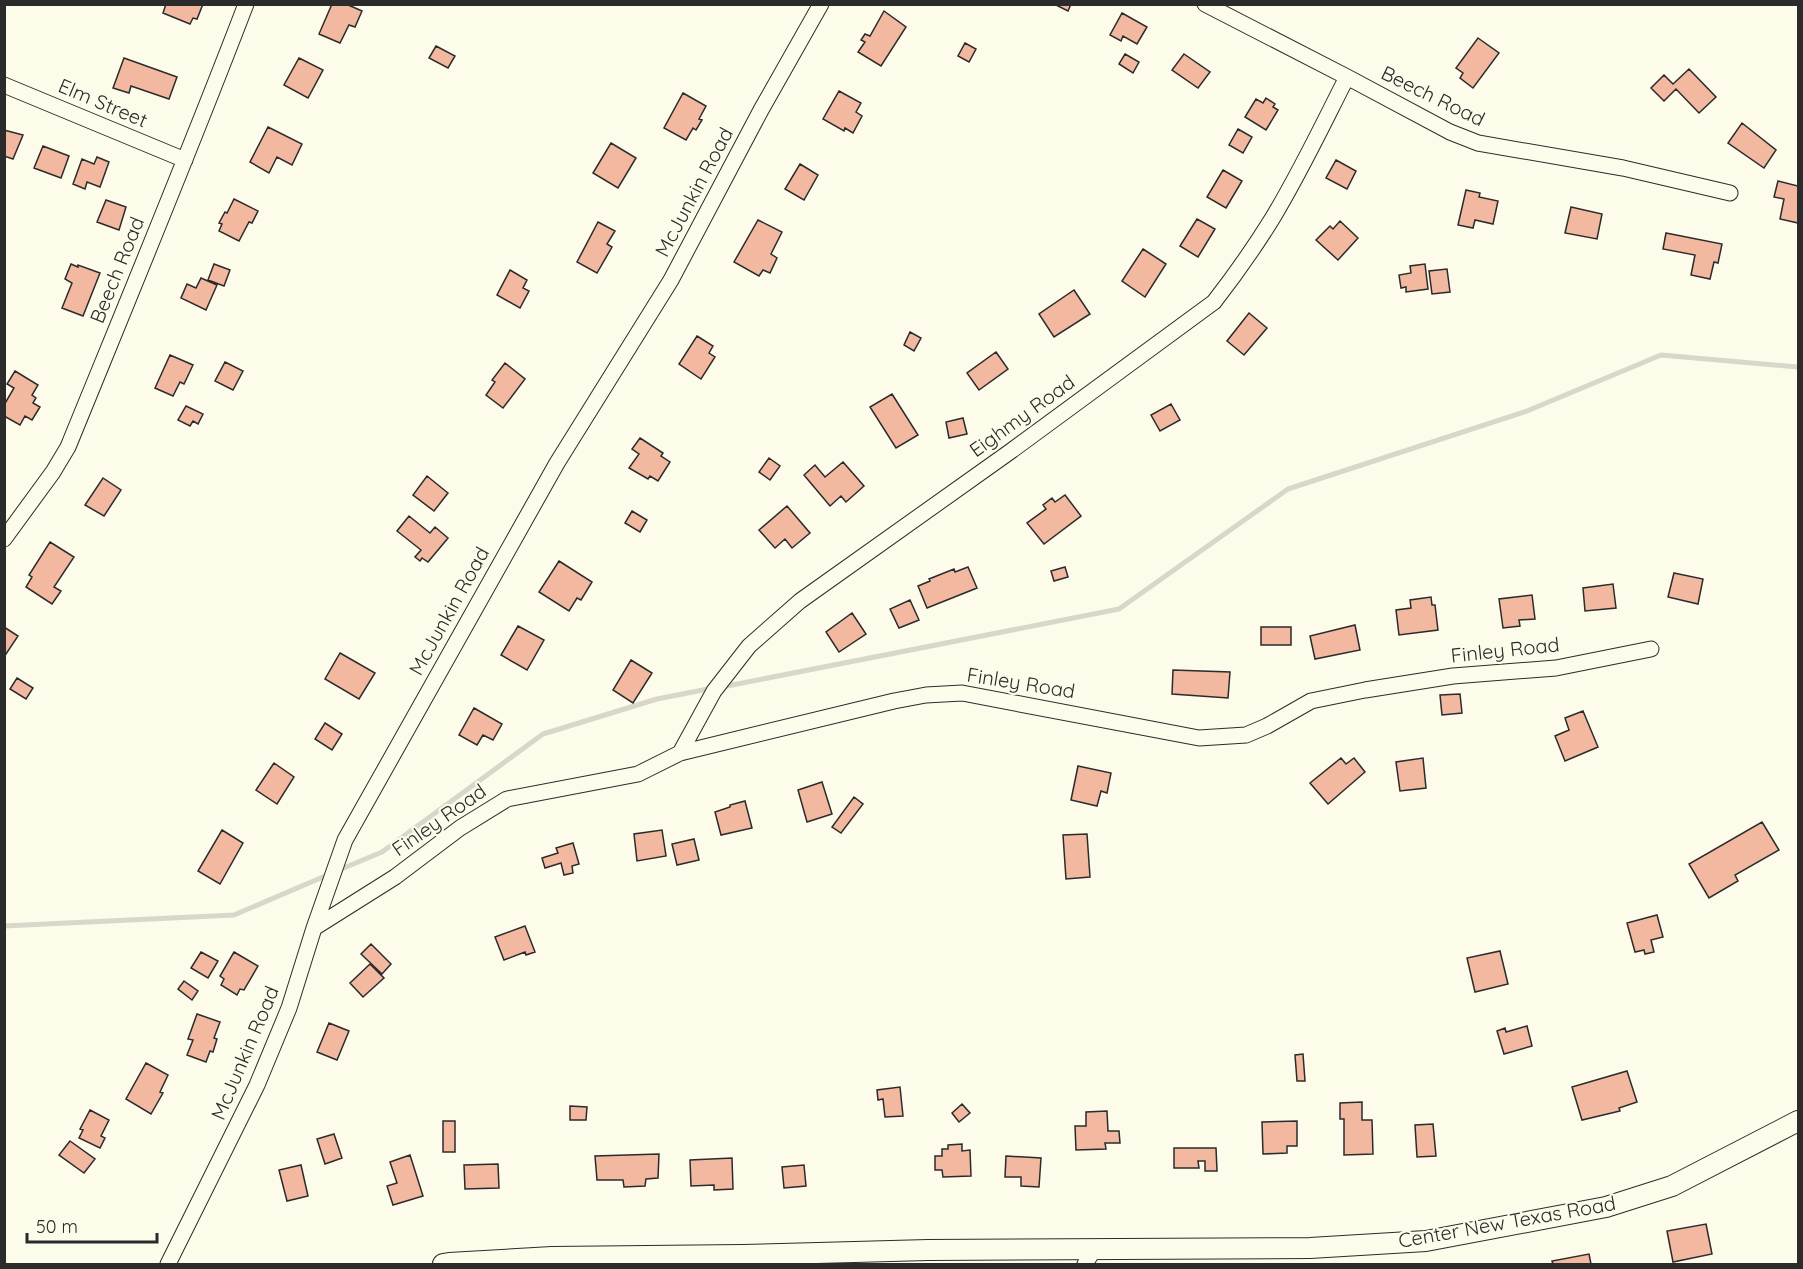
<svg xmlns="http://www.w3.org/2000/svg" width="1803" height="1269" font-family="Quicksand,sans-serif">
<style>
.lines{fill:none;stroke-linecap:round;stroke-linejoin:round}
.stream{stroke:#d8d7c9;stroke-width:5}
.building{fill:#f2b8a0;stroke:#2b2b2b;stroke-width:1.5}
.minor-casing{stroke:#2b2b2b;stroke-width:17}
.tertiary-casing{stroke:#2b2b2b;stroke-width:22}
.minor{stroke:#fdfbea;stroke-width:15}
.tertiary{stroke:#fdfbea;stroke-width:20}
.labels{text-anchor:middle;stroke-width:4.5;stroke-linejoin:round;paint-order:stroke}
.street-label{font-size:20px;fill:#2b2b2b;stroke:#fdfbea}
</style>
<rect width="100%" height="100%" fill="#fdfbea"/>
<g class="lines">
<path class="stream" d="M722,687l397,-78 169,-120 239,-78 134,-56 137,12
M339,870l43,-18 161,-118 114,-35 56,-11
M4,926l230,-11 96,-41"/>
</g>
<path class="building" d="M166,4h37l-6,15 -4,-1 -3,6 -27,-11z
M332,4h14l16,7 -7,16 -6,-2 -9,18 -21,-9z
M1054,4h17l-3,7z
M884,11l22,16 -25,39 -23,-14 7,-10 -4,-2 4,-6 5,2z
M1122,13l25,14 -10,17 -14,-8 -2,5 -11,-6z
M1478,38l21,15 -26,35 -13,-10 3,-5 -7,-5z
M965,43l11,6 -7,13 -11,-6z
M436,46l19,10 -7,12 -19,-10z
M1125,54l14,8 -6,11 -14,-9z
M1184,54l26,18 -12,16 -26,-18z
M124,58l53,19 -8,22 -38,-13 -2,7 -16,-5z
M299,58l24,12 -15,28 -24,-13z
M1689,69l27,28 -17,16 -23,-24 -12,12 -13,-13 13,-13 9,9z
M839,91l22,12 -5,9 6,4 -9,17 -8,-5 -1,3 -21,-12z
M683,93l23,13 -7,13 3,1 -6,10 -3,-2 -7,12 -22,-12z
M1266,98l9,6 -2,3 5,3 -12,20 -21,-13 11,-18 7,4z
M1742,123l34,27 -12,18 -36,-25z
M268,127l34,17 -10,21 -15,-8 -8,16 -19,-11z
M1238,129l14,8 -9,16 -14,-8z
M4,130l19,5 -10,24 -9,-3z
M611,143l25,15 -18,30 -25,-15z
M43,146l26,10 -8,22 -27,-10z
M97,157l12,5 -9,25 -13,-5 -2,7 -12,-5 9,-25 12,5z
M1336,160l20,11 -9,18 -21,-11z
M800,164l18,11 -14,25 -19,-11z
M1223,170l19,11 -16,27 -19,-11z
M1778,181l20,5v37l-18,-4 4,-20 -10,-2z
M1466,190l14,3 -1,4 19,4 -5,23 -18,-4 -2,8 -15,-3z
M234,199l24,12 -6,12 -3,-1 -10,19 -20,-10 3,-7 -3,-1 6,-11 2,1z
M106,200l20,7 -7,23 -22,-8z
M1571,207l31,7 -5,25 -32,-6z
M1197,219l18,10 -17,28 -18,-11z
M758,220l24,12 -11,22 6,4 -7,15 -7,-3 -4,6 -25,-14z
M1340,221l18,17 -20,22 -22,-20 14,-14 3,3z
M598,222l17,9 -8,13 5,3 -15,26 -20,-11z
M1666,233l56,11 -4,19 -4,-1 -4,17 -19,-4 4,-20 -32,-6z
M1143,249l23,15 -21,33 -23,-16z
M71,264l7,3v-2l22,8 -17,43 -21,-8 10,-25 -7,-4z
M214,264l16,6 -6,16 -16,-6z
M1425,264l3,25 -22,3v-5l-5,1 -2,-13 12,-2 -1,-7z
M1447,269l3,23 -18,2 -3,-23z
M510,270l17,10 -4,8 6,3 -9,17 -23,-13z
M201,278l16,7 -11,25 -25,-12 6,-14 9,4z
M1074,290l16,24 -36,23 -15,-23z
M1249,313l18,15 -23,27 -17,-14z
M910,332l11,6 -7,13 -10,-6z
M697,336l16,10 -4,7 6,4 -14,22 -22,-15z
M996,352l12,17 -29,21 -12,-17z
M170,355l23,10 -9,19 -4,-2 -7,14 -18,-8z
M225,362l18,9 -10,19 -18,-9z
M505,363l20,16 -22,29 -17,-13 9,-13 -3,-2z
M15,371l23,14 -6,10 4,3 -3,5 7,4 -8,13 -7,-4 -5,9 -16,-9v-11l10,-17 -7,-4z
M892,394l26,41 -22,13 -26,-41z
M1171,404l9,16 -20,11 -9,-16z
M186,406l17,8 -5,10 -5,-3 -3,5 -12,-6z
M963,418l4,16 -18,4 -3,-16z
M640,438l23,15 -2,3 9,6 -12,19 -8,-5 -2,3 -19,-11 10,-14 -7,-5z
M769,458l11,8 -10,14 -11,-8z
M843,462l21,24 -18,16 -5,-6 -11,10 -26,-31 11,-10 10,12z
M427,476l21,17 -14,18 -21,-16z
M103,478l18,12 -17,26 -19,-11z
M1065,495l16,21 -37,28 -17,-21 19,-14 -3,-4 9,-7 3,4z
M787,506l23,27 -18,15 -7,-9 -10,9 -16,-18z
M632,511l15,9 -7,12 -15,-9z
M409,516l21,17 5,-6 13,11 -20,24 -6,-4 -2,3 -5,-4 6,-7 -24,-19z
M50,542l24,15 -20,30 7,4 -9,13 -26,-17 6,-10 -3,-2z
M559,561l33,21 -11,18 -4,-2 -8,13 -30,-19z
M968,567l9,21 -50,20 -9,-22 12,-5 -1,-2 25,-10 1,3z
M1065,567l3,10 -14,4 -3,-10z
M1674,573l29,6 -5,25 -30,-7z
M1613,584l3,24 -31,3 -2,-23z
M1532,595l3,24 -16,1 1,6 -17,2 -4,-29z
M1431,597l1,8h3l3,25 -39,5 -3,-25 15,-2 -1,-8z
M910,600l9,20 -20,8 -9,-19z
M852,613l14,21 -27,18 -13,-20z
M1355,625l5,25 -45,9 -5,-23z
M518,626l26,14 -17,30 -26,-15z
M4,627l14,9 -14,21z
M1261,627h30v18h-30z
M340,653l35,20 -16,26 -34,-20z
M631,660l21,13 -19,30 -20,-13z
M1173,670l57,2 -2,26 -56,-4z
M17,678l16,10 -7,11 -16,-10z
M1460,694l2,19 -20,2 -2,-20z
M474,708l28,16 -9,16 -10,-5 -6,10 -18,-10z
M1583,711l15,36 -33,14 -10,-25 14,-6 -4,-12z
M325,723l17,11 -10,16 -17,-11z
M1341,758l5,6 8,-6 11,14 -37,32 -18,-21z
M1423,758l3,30 -26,3 -4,-29z
M274,763l20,14 -17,27 -21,-14z
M1078,766l33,7 -4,20 -6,-2 -4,15 -26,-6z
M822,782l10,32 -25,8 -9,-32z
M854,797l9,7 -22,29 -9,-6z
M745,801l7,27 -31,7 -6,-23 15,-5v-2z
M1762,822l17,28 -44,25 3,6 -29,17 -20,-34z
M222,830l21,13 -23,41 -22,-13z
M662,830l4,26 -29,5 -3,-27z
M1087,834l3,43 -24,2 -3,-44z
M694,839l5,21 -22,5 -5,-21z
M573,843l6,21 -7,2 1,7 -9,2 -3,-12 -16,5 -3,-10 16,-5 -2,-5z
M1657,915l6,22 -12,3 3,12 -9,2 -1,-4 -9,2 -8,-29z
M525,926l10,26 -9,3 -1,-3 -21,8 -9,-23z
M371,944l20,20 -9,10 -21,-20z
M1500,951l8,33 -33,8 -8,-34z
M201,952l17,9 -10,17 -17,-10z
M234,952l24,14 -14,24 -4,-1 -3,6 -16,-10 3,-6 -4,-3z
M370,964l14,14 -21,19 -13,-14z
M184,981l14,10 -6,9 -14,-11z
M197,1014l23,8 -6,16 3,1 -4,13 -3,-1 -4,11 -19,-7 6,-15 -5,-1z
M329,1023l20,8 -12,29 -20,-8z
M1527,1026l5,20 -28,8 -7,-23 8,-3 1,4z
M1303,1054l2,27h-8l-2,-26z
M146,1063l22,12 -8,17 3,1 -12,21 -25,-15z
M1627,1071l10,31 -18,6 1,3 -38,9 -10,-33z
M900,1087l3,29 -18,1 -2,-18 -5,1 -1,-10z
M1362,1102v18h10l1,34 -29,1v-36h-4v-16z
M962,1104l8,9 -11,9 -7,-9z
M570,1106l17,1 -1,13h-16z
M90,1110l19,10 -8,16 4,2 -5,10 -21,-10 4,-8 -3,-1z
M1107,1111l1,20h11l1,12h-15l1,6 -30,1 -1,-24h11v-14z
M443,1121h12v31h-12z
M1297,1121v25h-10v7l-24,1 -1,-32z
M1433,1124l3,32 -19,1 -2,-32z
M334,1134l8,24 -17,6 -8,-25z
M70,1141l25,18 -11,14 -25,-18z
M962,1144v7l8,-1 1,26 -28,1 -1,-7h-7v-14h7v-7h6v-4z
M1174,1148h42l1,23h-12v-10h-7l1,7h-25z
M659,1154l-1,24 -12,1 -1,7 -21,1 -1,-7h-26l-2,-24z
M410,1155l13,41 -30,9 -6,-19 10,-3 -7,-21z
M1006,1156l35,2 -2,29 -18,-1v-9h-16z
M732,1158l1,31 -19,1v-5l-23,1 -1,-26z
M498,1164l1,24 -34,1 -1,-24z
M301,1165l7,31 -21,5 -8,-31z
M804,1165l2,21 -22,2 -2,-21z
M1706,1224l6,30 -39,8 -6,-31z
M1589,1254l2,10h-38l-1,-3z"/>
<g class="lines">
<g class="minor-casing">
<path id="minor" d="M1205,4l142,73 103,55 28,11 145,25 107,25
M4,85l181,75
M4,539l49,-67 15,-25c60,-147 121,-294 178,-443
M680,753l34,-62 35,-45 51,-45 211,-150 203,-149c21,-27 40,-54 58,-83 28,-46 51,-95 75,-142
M314,928l81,-51 65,-49 47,-29 131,-25 42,-21 214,-52 32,-6 36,-2 237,45 47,-3 21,-9 44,-25 54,-11 88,-14 103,-8 95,-19
M168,1264l89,-179 32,-77 25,-80 31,-88 212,-377 114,-183 90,-170 60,-106
M1085,1264l10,-16"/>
</g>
<g class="tertiary-casing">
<path id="tertiary" d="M443,1264l6,-1 103,-6 190,-2 186,-5 382,-2 116,-7 180,-34 66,-21 126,-65"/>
</g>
<use href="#minor" class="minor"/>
<use href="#tertiary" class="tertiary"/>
</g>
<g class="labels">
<g class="street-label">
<text transform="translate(1433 96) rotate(26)" y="7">Beech Road</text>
<text transform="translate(103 103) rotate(23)" y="7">Elm Street</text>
<text transform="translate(694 192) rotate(-62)" y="7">McJunkin Road</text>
<text transform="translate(117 270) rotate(-68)" y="7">Beech Road</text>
<text transform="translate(1022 416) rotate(-36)" y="7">Eighmy Road</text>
<text transform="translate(449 611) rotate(-61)" y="7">McJunkin Road</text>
<text transform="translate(1505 650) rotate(-6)" y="7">Finley Road</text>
<text transform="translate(1021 683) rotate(9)" y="7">Finley Road</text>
<text transform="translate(439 820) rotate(-35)" y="7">Finley Road</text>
<text transform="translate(245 1053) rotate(-67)" y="7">McJunkin Road</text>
<text transform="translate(1507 1222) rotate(-10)" y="7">Center New Texas Road</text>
</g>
</g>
<rect width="1803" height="1269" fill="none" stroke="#2b2b2b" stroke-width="12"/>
<path d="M27 1233v9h130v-9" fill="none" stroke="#2b2b2b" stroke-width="3"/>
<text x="36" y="1233" font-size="18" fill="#2b2b2b" stroke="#fdfbea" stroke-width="4.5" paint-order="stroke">50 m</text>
</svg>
